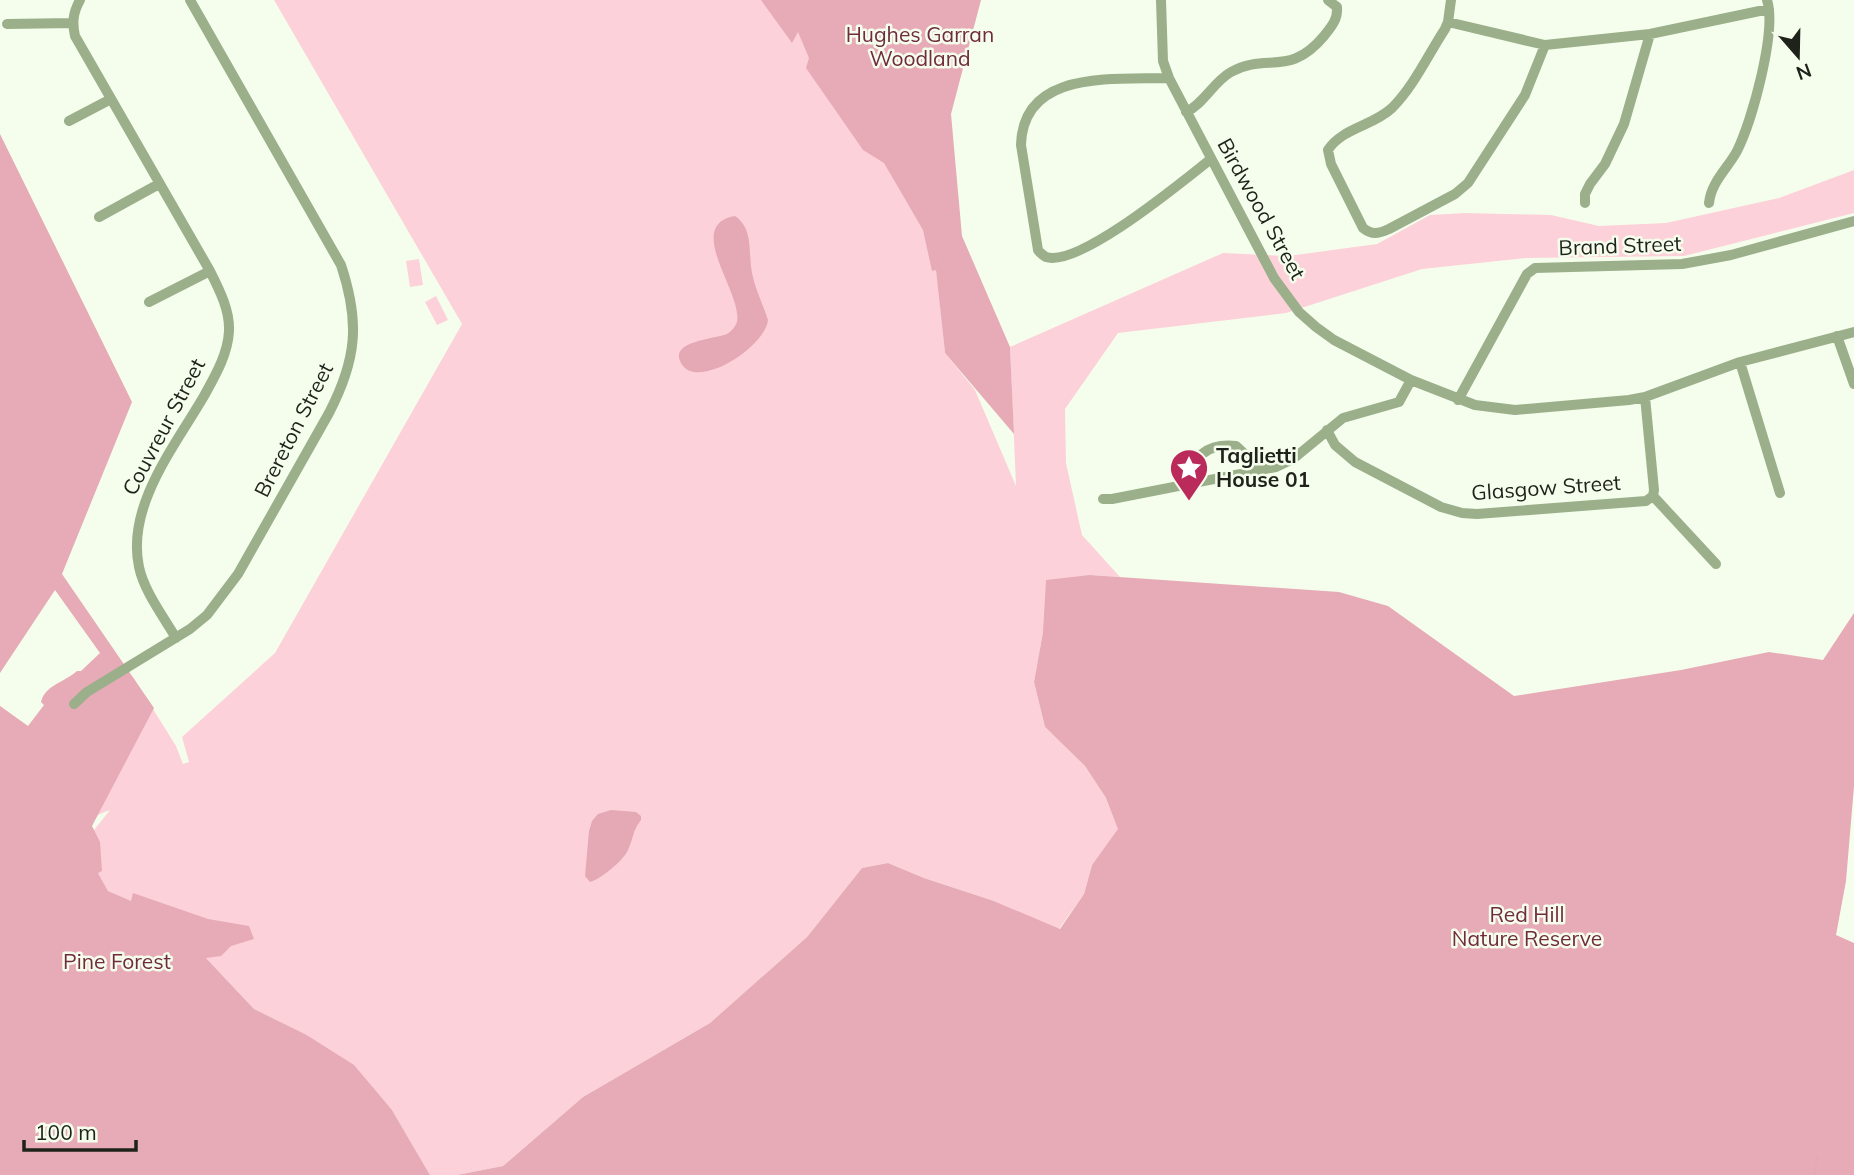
<svg xmlns="http://www.w3.org/2000/svg" width="1854" height="1175" font-family="Mulish,sans-serif">
<style>
.green{fill:#fdd1d9}
.forest{fill:#e6abb6}
.water{fill:#e4a9b4}
.lines{fill:none;stroke-linecap:round;stroke-linejoin:round}
.stream{stroke:#e4a9b4;stroke-width:2.5}
.minor{stroke:#9bb08a;stroke-width:10}
.labels{text-anchor:middle;stroke-width:5;stroke-linejoin:round;paint-order:stroke}
.park-label{font-size:21px;fill:#712b3e;stroke:#f5feed}
.street-label{font-size:21px;fill:#1e221a;stroke:#f5feed}
.poi-label{font-size:21px;font-weight:bold;fill:#1e221a;stroke:#f5feed;text-anchor:start}
</style>
<rect width="100%" height="100%" fill="#f5feed"/>
<path class="green" d="M274,0h574l79,180 18,173 30,37 41,96 -6,-139 213,-94 65,3 89,-12 53,-29 35,-2 86,2 48,11 67,-3 113,-25 75,-28v43l-170,43 -157,2 -105,11 -136,44 -168,20 -53,76 1,54 16,72 38,42 -30,-2 -47,57 -9,50 11,45 40,39 21,32 13,31 -27,36 -8,29 -25,35 -65,-28 -70,-23 -36,-15 -26,5 -55,69 -97,86 -127,74 -80,69 -46,9h-27l-38,-65 -87,-76 -51,-25 -63,-67 -15,-20 -68,-31 -26,-46 28,-35 -65,27 -45,338v-469l30,22 64,-24 39,-27 43,69 7,18 6,-2 -7,-25 93,-84 187,-329z
M419,259l4,26 -13,2 -4,-26z
M436,296l12,24 -11,5 -12,-23z"/>
<path class="forest" d="M761,0h220l-30,114 11,122 48,111 4,87 -69,-81 -9,-83 -4,1 -9,-41 -39,-67 -21,-13 -57,-82 3,-10 -11,-26 -6,11z
M0,134l132,268 -70,172 92,134 -62,118 8,16 2,29 -4,2 10,18 23,10 2,-8 75,26 41,7 5,13 -23,7 -10,10 -15,2 48,51 51,25 49,31 38,45 38,65h-430v-469l28,20 16,-21 -3,-3c4,-17 24,-20 36,-31h4l19,-18 -45,-63 -55,83z
M1090,575l249,17 49,14 126,90 167,-26 88,-18 54,8 31,-47v173l-8,95 -10,54 18,8v232h-1397l46,-9 80,-69 127,-74 97,-86 55,-69 26,-5 36,15 70,23 66,28 24,-35 8,-29 26,-36 -12,-31 -21,-32 -40,-39 -11,-45 9,-50 3,-52z"/>
<path class="water" d="M735,216c19,13 13,37 17,57 3,16 11,31 16,47 -3,27 -67,68 -85,46 -19,-25 33,-27 44,-32 5,-3 8,-7 10,-12 6,-29 -54,-97 -2,-106z
M611,810l25,2 5,4v4c-9,12 -7,17 -13,30 -5,11 -27,29 -38,32l-5,-6 4,-45 3,-10 6,-7z"/>
<g class="lines">
<path class="stream" d="M1814,1175l3,-17"/>
<path class="minor" d="M80,0c-7,13 -8,22 -5,36l135,235c9,18 20,39 19,60 -1,23 -14,45 -25,65 -29,50 -78,110 -65,171 5,24 24,49 37,71
M1161,0l2,61 6,17 105,200 25,34 17,15 18,13 77,40 64,25 40,5 114,-10 16,-3 95,-35 114,-30
M1451,0l-3,22 -3,7c-17,26 -31,57 -53,79 -19,18 -50,20 -64,42l3,14 32,64c9,7 15,6 26,1l66,-35 13,-11 57,-88 20,-50
M1448,22l97,23 105,-11 119,-25
M7,24l66,-1
M1169,78c-55,2 -146,-9 -148,67l17,105c1,2 6,6 8,7 33,11 138,-77 165,-98
M1186,112c18,-8 27,-30 45,-40 36,-20 58,6 93,-36 8,-10 14,-17 13,-29l-9,-7
M69,121l42,-22
M1585,203v-9l5,-10 15,-20 19,-40 26,-90
M1709,203c2,-21 19,-35 28,-52 15,-30 40,-120 30,-151
M99,217l60,-33
M149,302l61,-31
M1837,336l17,48
M1740,362l40,131
M1458,400l69,-126 8,-6 147,-4 49,-9 123,-34
M1327,430l8,15 20,17 86,45 21,6 15,1 169,-13 7,-5 1,-6 -9,-93
M1189,485c2,-29 19,-42 47,-39l16,15 5,11
M1653,496l63,68
M1103,499h9l164,-32 17,-8 50,-41 56,-16 12,-22
M74,704l13,-12 103,-63 17,-14 31,-41 91,-161c28,-54 31,-91 12,-148l-151,-265"/>
</g>
<defs>
<g id="sight-pin" transform="scale(2.0125)"><path d="M0 17L-7.5 6A9.5 9.5 0 1 1 7.5 6Z" fill="#ba2b5b" stroke="#f5feed"/><path d="M0-6L1.8-2.2L6-1.7L2.9 1.2L3.7 5.4L0 3.3L-3.7 5.4L-2.9 1.2L-6-1.7L-1.8-2.2Z" fill="#fff"/></g>
</defs>
<g fill-rule="evenodd">
<use href="#sight-pin" x="1189" y="468"/>
</g>
<g class="labels">
<g class="park-label">
<text x="920" y="42">Hughes Garran<tspan x="920" dy="24">Woodland</tspan></text>
<text x="1527" y="922">Red Hill<tspan x="1527" dy="24">Nature Reserve</tspan></text>
<text x="117" y="969">Pine Forest</text>
</g>
<g class="street-label">
<text transform="translate(1261 209) rotate(61)" y="7">Birdwood Street</text>
<text transform="translate(1620 246) rotate(-2)" y="7">Brand Street</text>
<text transform="translate(164 427) rotate(-62)" y="7">Couvreur Street</text>
<text transform="translate(294 430) rotate(-63)" y="7">Brereton Street</text>
<text transform="translate(1546 488) rotate(-4)" y="7">Glasgow Street</text>
</g>
<g class="poi-label">
<text x="1216" y="463">Taglietti<tspan x="1216" dy="24">House 01</tspan></text>
</g>
</g>
<g transform="translate(1798 56) rotate(160)" stroke="#f5feed" stroke-width="5" paint-order="stroke">
<path d="M0-5L12 26L0 18L-12 26Z" fill="#1e221a"/>
<text y="-10" font-size="19" font-weight="bold" text-anchor="middle" fill="#1e221a">N</text>
</g>
<path d="M24 1140v10h112v-10" fill="none" stroke="#1e221a" stroke-width="3.5"/>
<text x="35" y="1140" font-size="21" fill="#1e221a" stroke="#f5feed" stroke-width="5" paint-order="stroke">100 m</text>
</svg>
